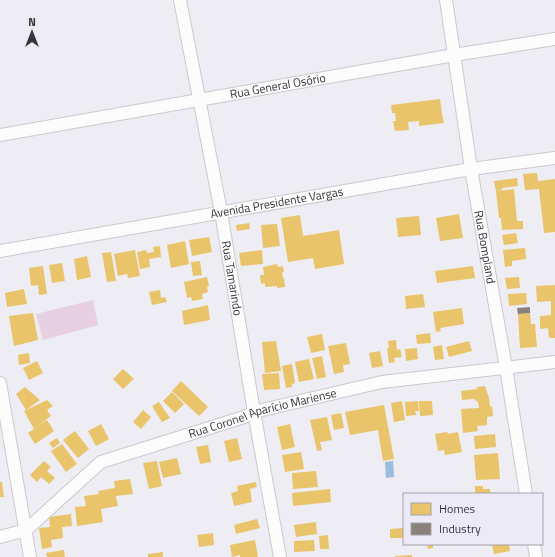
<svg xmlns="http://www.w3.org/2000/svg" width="555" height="557" font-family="'Titillium Web',sans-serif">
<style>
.grass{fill:#e7d0e2}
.water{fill:#9bbddb}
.homes{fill:#e9c46a}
.industry{fill:#8a817c}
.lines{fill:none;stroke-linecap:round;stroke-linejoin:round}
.minor-casing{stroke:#c9c9ce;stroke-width:14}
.minor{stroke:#fcfcfd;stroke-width:12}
.labels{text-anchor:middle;stroke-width:4;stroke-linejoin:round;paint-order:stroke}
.street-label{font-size:12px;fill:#36353a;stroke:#ebeaf6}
</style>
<rect width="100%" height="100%" fill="#ededf3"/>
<path class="grass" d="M93,300l5,25 -55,15 -7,-26z"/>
<path class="water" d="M393,461l1,16 -8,1 -1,-16z"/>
<path class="homes" d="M440,99l2,15 2,9 -25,3v-5l-11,1 1,8 -14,1 -2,-10h3l-1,-8h-3l-1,-8z
M537,173l2,16 -14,1 -2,-16z
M517,178l1,8 -16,2v2l-6,1 -2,-10z
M555,179v53l-11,1 -6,-52z
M514,189l3,32h6v8l-21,1 -1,-12h-2l-3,-27z
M459,214l4,24 -23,3 -4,-23z
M300,215l3,21 36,-6 5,34 -29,5 -2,-11 -25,4 -7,-44z
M419,216l2,19 -23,2 -2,-19z
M249,223l1,6 -13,2 -1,-6z
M277,224l3,22 -17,2 -2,-23z
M516,233l2,10 -14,2 -2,-10z
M209,237l3,15 -20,4 -3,-16z
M185,241l4,23 -18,4 -4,-23z
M160,246l1,11 -12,2 1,8 -10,2 -3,-17 9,-2 1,3 7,-1 -1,-5z
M525,248l1,11 -14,2v5l-7,1 -2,-17z
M135,250l5,26 -12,2 -1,-4 -9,2 -4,-22z
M262,250l1,14 -22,2 -2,-13z
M111,252l5,29 -9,1 -5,-29z
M87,256l4,21 -14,3 -3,-21z
M200,261l2,14 -9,1 -2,-14z
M62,263l3,18 -13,2 -3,-18z
M277,264l1,3 5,-1 1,5 -2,2 1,5h1l1,9 -8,1v-2l-12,1v-4l-4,1 -1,-9h4l-1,-8z
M43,266l4,28 -8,1 -1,-10 -7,1 -2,-18z
M473,266l2,12 -38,5 -2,-12z
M207,277l2,9 -2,1 1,5 -6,2 1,5 -11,2 -1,-4 -4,1 -3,-16z
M519,277l1,11 -13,1 -2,-11z
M555,285v53h-6l-1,-10 -8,1v-13l11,-1v-14l-14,1 -1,-16z
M24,289l3,15 -20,3 -2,-14z
M160,290l1,8 4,-1 2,5 -15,3 -3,-13z
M526,293l1,11 -18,2 -1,-12z
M423,294l2,13 -19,2 -1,-13z
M208,305l2,15 -26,5 -2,-14z
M462,308l2,16 -24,4 1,3 -5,1 -3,-20z
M33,313l5,27 -24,6 -5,-30z
M530,313l1,11h4l2,23 -17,1 -2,-34z
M430,333l1,10 -14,1 -1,-9z
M322,334l3,16 -14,3 -4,-16z
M396,340l1,10 3,-1 2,8 -8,1 1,4 -6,1 -2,-15h2l-1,-7z
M276,341l5,30 -16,2 -3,-31z
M469,341l3,10 -23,6 -3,-10z
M346,343l4,21 -7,1 1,7 -10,2 -6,-28z
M442,345l2,14 -9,1 -2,-13z
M417,348l1,11 -12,2 -1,-12z
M380,351l3,15 -11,2 -3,-15z
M29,353l1,10 -11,2 -1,-10z
M322,356l4,21 -9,2 -5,-21z
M309,359l5,20 -15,3 -4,-20z
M37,361l6,12 -14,7 -6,-12z
M292,364l3,19 -3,1v3l-6,1 -4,-22z
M123,369l11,10 -11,10 -10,-10z
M279,373l1,16 -16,1 -2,-16z
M181,381l27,26 -9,9 -27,-25z
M485,386l4,12 1,9 2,-1 1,10 -6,1v8l-10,1 1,5 -15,2 -2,-24 18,-1 -1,-6 -4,-3 -12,1 -1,-9 16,-2v-2z
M25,387l15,13 -14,10 -10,-16z
M172,392l12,12 -9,9 -12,-12z
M47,400l6,6 -6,4 4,6 -16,12 12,-8 7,11 -19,13 -7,-11 6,-4 -10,-18z
M402,401l3,19 -11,2 -3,-19z
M418,401l1,10h-4l1,4 -10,1 -1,-14z
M419,401h13l1,14 -13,1z
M159,402l11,16 -8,4 -10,-16z
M384,405l10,54 -11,2 -5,-31 -28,5 -5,-23z
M143,410l8,7 -10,12 -8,-7z
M341,413l3,15 -10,2 -3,-15z
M327,417l5,23 -12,2 2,8 -5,1 -7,-31z
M101,424l8,15 -13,7 -8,-15z
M290,424l5,23 -13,3 -5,-23z
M75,431l14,18 -11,9 -15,-18z
M447,432l1,2 10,-2 4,20 -17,3 -1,-5 -6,1 -3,-17z
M495,434l1,13 -21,2 -1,-13z
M57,438l3,5 -7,5 -4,-5z
M237,438l5,21 -13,3 -5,-21z
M62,444l15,20 -11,8 -15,-21z
M208,445l3,17 -11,2 -4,-17z
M301,452l3,17 -19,3 -3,-17z
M498,453l2,26 -24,1 -2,-25z
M177,458l4,16 -18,4 -4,-16z
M44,461l7,6 -4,4 8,7 -6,6 -8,-7 -4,5 -7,-7z
M157,461l5,25 -13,3 -6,-26z
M316,471l2,16 -25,2 -1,-16z
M130,479l3,15 -17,2 2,10 -17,3 2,13 -26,4 -2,-19 11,-1 -2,-10 15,-2 -1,-3 17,-3 -1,-7z
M0,482h2l2,15h-4z
M256,482l1,5 -7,2 2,13 -18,4 -3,-13 7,-2 -1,-5z
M475,486h8v3h7v5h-12v-1h-3z
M330,489l1,13 -38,4 -1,-13z
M71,514l1,12 -10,1 1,11 -12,2 1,7 -10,2 -3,-21 11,-1 -1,-10z
M257,519l3,9 -24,6 -2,-9z
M316,522l1,12 -21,3 -2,-12z
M404,528v10h-14v-9z
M213,533l1,12 -15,2 -2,-12z
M328,535l1,14h-9l-1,-13z
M255,540l3,17h-18v-2l-8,2 -2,-12z
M314,540l1,11 -21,1v-11z
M427,544h6v4l-5,1z
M492,544h17l1,7 -16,3z
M64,550l1,7h-18l-1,-4z
M163,552v5h-15v-3z
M412,555v2h-17v-1z"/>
<path class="industry" d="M530,307v6l-12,1 -1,-6z"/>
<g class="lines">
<g class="minor-casing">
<g id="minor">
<path id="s1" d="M180,0l41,212 33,200 26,145"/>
<path id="s2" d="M446,0l25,169 35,199 20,126"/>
<path id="s3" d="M0,135l454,-80 101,-16"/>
<path id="s4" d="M0,251l471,-82 84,-11"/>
<path d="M0,383l30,174"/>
<path id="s5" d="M0,537l26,-7 75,-68 143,-45 10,-5 128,-30 173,-20"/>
<path d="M534,544l2,13"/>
</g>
</g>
<use href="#minor" class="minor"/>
</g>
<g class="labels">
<g class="street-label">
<text dy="4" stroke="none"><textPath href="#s3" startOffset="282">Rua General Osório</textPath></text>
<text dy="4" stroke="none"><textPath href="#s4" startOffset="281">Avenida Presidente Vargas</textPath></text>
<text dy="4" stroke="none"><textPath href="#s2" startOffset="250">Rua Bompland</textPath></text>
<text dy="4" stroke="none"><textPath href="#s1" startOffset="283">Rua Tamarindo</textPath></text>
<text dy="4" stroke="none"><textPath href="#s5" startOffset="297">Rua Coronel Aparício Mariense</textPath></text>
</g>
</g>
<rect x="403" y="493" width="140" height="52" fill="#ebeaf6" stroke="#a3a2ab"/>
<rect x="411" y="503" width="20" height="12" fill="#e9c46a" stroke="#a3a2ab"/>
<text x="439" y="513" font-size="12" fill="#36353a">Homes</text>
<rect x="411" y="523" width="20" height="12" fill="#8a817c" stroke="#a3a2ab"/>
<text x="439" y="533" font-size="12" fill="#36353a">Industry</text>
<g transform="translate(32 32)" stroke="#ebeaf6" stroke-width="3" paint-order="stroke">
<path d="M0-3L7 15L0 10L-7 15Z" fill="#36353a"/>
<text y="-6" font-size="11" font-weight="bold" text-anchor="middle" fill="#36353a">N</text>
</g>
</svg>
